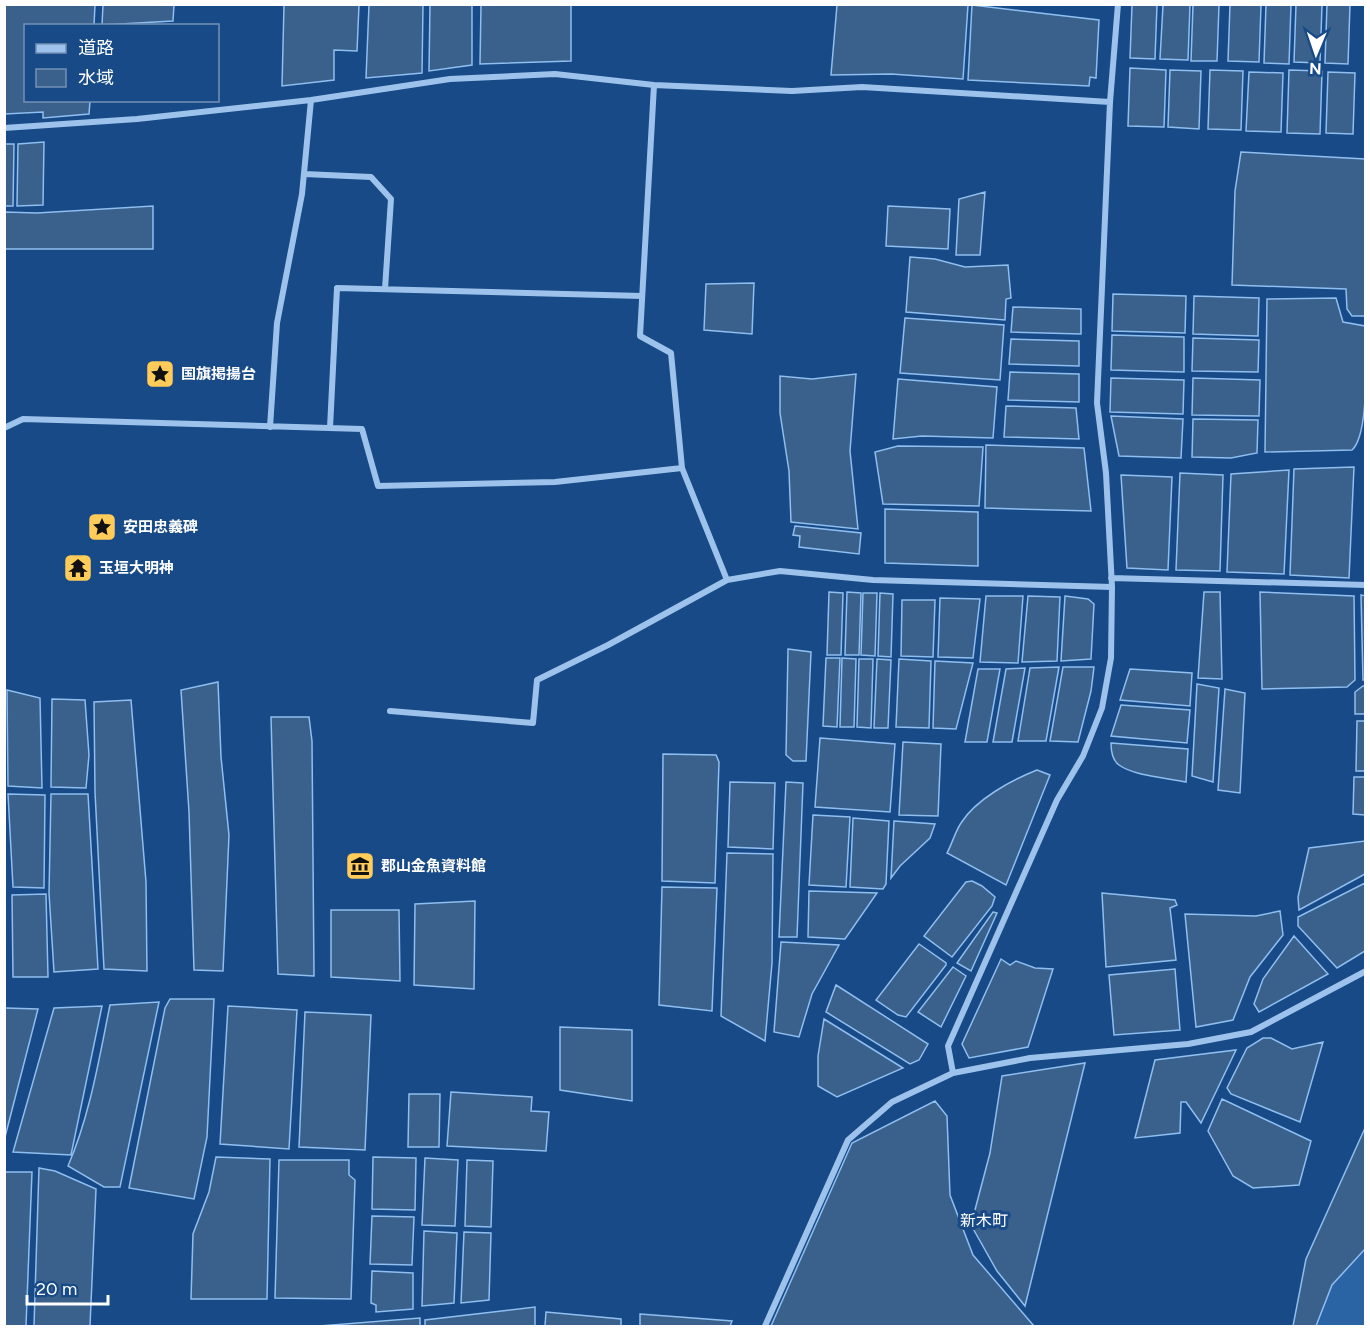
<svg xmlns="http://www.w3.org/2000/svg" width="1370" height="1331" font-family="Figtree,'Noto Sans JP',sans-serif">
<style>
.green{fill:#2a64a5}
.water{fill:#3a608c;stroke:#8fbef0;stroke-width:1.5}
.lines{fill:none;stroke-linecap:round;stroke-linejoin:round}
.street{stroke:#9dc3ed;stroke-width:6}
.labels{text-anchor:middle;stroke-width:6;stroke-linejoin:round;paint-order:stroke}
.poi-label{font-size:15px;font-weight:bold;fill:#fff;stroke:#174a86;text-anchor:start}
.neighbourhood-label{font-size:16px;fill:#fff;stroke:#174a86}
</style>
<rect width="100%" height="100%" fill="#174a86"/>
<path class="green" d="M1365,1249v77h-49l16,-41z"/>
<path class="water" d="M4,5h91l-1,20 -68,1v74l64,1 -1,13 -46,4v-6l-38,2z
M103,5h71l-1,16 -71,4z
M284,5h75l-2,46 -23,-1v30l-52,6z
M369,5h54l-1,68 -56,5z
M430,5h42v60l-43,6z
M481,5h90v56l-91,3z
M837,5h131l-5,74 -72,-5 -60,1z
M972,5l127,15 -3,58 -6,-1 -1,9 -121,-6z
M1132,5h25l-2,54 -25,-1z
M1163,5h27l-2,55 -28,-1z
M1193,5h26l-2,56h-26z
M1230,5h31l-2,57 -31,-1z
M1266,5h25l-2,59 -25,-1z
M1296,5h26l-2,58 -26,-1z
M1327,5h23l-2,59 -23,-1z
M1130,68l36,2 -2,57 -36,-1z
M1170,70l31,1 -2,58 -31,-2z
M1210,70l33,1 -2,59 -33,-1z
M1289,70l33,1 -2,63 -33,-1z
M1249,72l34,1 -2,59 -35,-1z
M1328,72l27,1 -2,61 -27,-1z
M44,142l-1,63 -26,1 1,-62z
M4,144h10l-1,62h-8z
M1241,152l124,7v157h-13l-5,-7 -1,-20 -114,-4 3,-94z
M985,192l-5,63h-24l3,-56z
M153,206v43h-148v-37l32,1z
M888,206l62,3 -2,40 -62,-3z
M910,257l25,2 30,8 43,-2 3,33 -5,1 -1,21 -99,-8z
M754,283l-2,51 -48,-4 2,-46z
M1113,294l73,2 -1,37 -73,-2z
M1194,296l65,2 -1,38 -65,-2z
M1336,298l7,24 22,4c1,25 5,108 -13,124l-87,2 2,-153z
M1013,307l68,2v25l-70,-2z
M905,318l99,7 -4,55 -100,-7z
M1112,335l72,2v35l-73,-2z
M1193,338l66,2 -1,32 -66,-1z
M1011,339l68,2v25l-70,-2z
M1010,372l69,2v28l-71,-2z
M856,374l-6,77 8,78 -67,-7 -2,-51 -9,-58v-37l32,3z
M1111,378l73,2 -1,34 -73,-2z
M1193,378l67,2 -1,36 -67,-1z
M898,379l99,8 -4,51 -71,-2 -29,3z
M1006,406l70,2 3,31 -75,-2z
M1111,416l72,3 -2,39 -62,-2z
M1193,419l65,1 -1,33 -26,5 -39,-1z
M986,445l98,3 7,63 -106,-3z
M898,446l85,1 -4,59 -96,-2 -8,-52z
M1354,467l-5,111 -59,-3 4,-106z
M1289,470l-5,104 -57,-2 4,-98z
M1180,473l43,2 -3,96 -44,-1z
M1121,475l51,2 -4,93 -41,-2z
M885,509l93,3v54l-93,-3z
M795,526l66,7 -2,21 -60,-7 1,-11 -7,-1z
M829,592l14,1 -2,62h-14z
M847,592l14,1 -2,62h-14z
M1204,592h16l2,87 -24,-1z
M1260,592l94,4 1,84 -8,7 -85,2z
M863,593h14l-2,63 -14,-1z
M880,593l13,1 -2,63 -13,-1z
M1361,595l5,1 -1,84h-2z
M986,596h37l-5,67 -38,-1z
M1028,596l32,1 -3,64 -35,1z
M1065,596l23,3 6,5 -3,55 -30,2z
M940,598l40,1 -7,59 -35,-1z
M902,600h33l-2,57 -32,-1z
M788,649l23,3 -5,109h-13l-7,-6z
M826,658h14l-3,69 -14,-1z
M842,658l14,1 -2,68h-14z
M859,659h14l-2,69 -14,-1z
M877,659l14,1 -3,68h-14z
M899,659l32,2 -2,67 -33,-1z
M935,661l38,2 -17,66 -23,-1z
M1059,667l-13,74h-28l12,-73z
M1063,667h31l-3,24 -13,51 -28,-1z
M1025,668l-13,74h-19l13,-73z
M978,669h22l-13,73h-22z
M1130,669l62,4 -2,33 -70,-6z
M218,682l3,75 8,78 -6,136 -29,-1 -5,-158 -8,-122z
M1197,684l22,4 -6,94 -21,-6z
M1363,686h2v28h-10v-22z
M1225,689l20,4 -5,100 -22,-3z
M7,690l33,8 2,90 -34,-2z
M52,699l33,1 4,55 -3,33 -35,-1z
M131,700l15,182 1,89 -43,-2 -9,-177 -1,-90z
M1121,705l69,5 -3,33 -76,-7z
M271,717h38l3,24 2,235 -36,-2z
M1357,721h8v50h-9z
M820,738l75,6 -5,68 -75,-5z
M903,742l38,2 -3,72 -39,-1z
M1111,743l77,6 -2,33c-18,-4 -52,-6 -67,-17 -7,-5 -8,-15 -8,-22z
M663,754l53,1 3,7 -4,121 -53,-2z
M1037,770l13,5 -44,110 -59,-32c5,-9 8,-21 14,-30 15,-24 51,-43 76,-53z
M1354,777h11v38l-12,-1z
M730,782l45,1 -2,66 -45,-2z
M786,782l17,1 -6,154h-18z
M8,794l37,1 -1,93 -31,-1z
M88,794l10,175 -44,3 -5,-79 2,-99z
M813,815l37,2 -4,70 -37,-2z
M853,818l36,3 -3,63 -3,5 -33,-2z
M894,821l41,3 -5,14 -30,28 -9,12z
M1365,841v33l-66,36 -1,-13 11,-49z
M727,853l46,1 -1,109 -7,78 -44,-25z
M972,881l10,5 13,11 -3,9 -40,51 -28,-21 42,-54z
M1365,883v68l-28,17 -39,-42v-9z
M662,887l55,1 -5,123 -53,-6z
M809,891l68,2 -32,46 -37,-2z
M1102,893l73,7 2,5 -7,3 6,52 -70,7z
M46,894l2,83h-35l-1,-82z
M475,901l-1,88 -60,-4 1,-81z
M331,910h68l1,71 -69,-4z
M1280,911l3,24 -33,42 -17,43 -37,7 -11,-113 71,2z
M993,912l4,1 -26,58 -14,-8z
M1294,936l34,38 -69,38 -5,-8 9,-25z
M781,942l58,3 -27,49 -13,43 -25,-5z
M919,944l27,19v2l-40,52 -8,-2 -22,-15z
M1001,959l9,6 6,-4 19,7 18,1 -25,78 -59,11 -7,-14z
M953,967l13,9 -25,51 -23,-15z
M1175,969l5,61 -66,5 -5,-60z
M836,985l92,59 -9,16 -9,4 -84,-52z
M170,999h44l-7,138 -13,62 -65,-11 36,-180z
M159,1002l-39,185h-16l-36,-21c22,-51 31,-107 42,-161z
M102,1006l-31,149 -58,-3 41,-144z
M228,1006l69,4 -8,139 -69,-5z
M5,1008l33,1 -33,128 -1,-129z
M305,1012l66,3 -6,135 -66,-3z
M824,1019l79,49 -66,29 -19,-11v-30z
M560,1027l72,3v71l-72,-11z
M1263,1038h8l21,11 31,-7 -23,80 -69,-28 -4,-6 20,-40z
M1236,1050l-35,73 -15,-21h-5l-1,31 -45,5 20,-78z
M1085,1063l-60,243 -28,-35 -26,-46 19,-72 12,-77z
M451,1092l81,5 -1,14 18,1 -3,39 -99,-5z
M409,1094h31l-1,53h-31z
M1222,1099l89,42 -12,44 -46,3 -20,-12 -25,-45z
M935,1101l12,15 3,79 23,60 61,71h-263l81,-183z
M1365,1128v121l-33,36 -16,41h-23l13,-67z
M216,1157l54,2 -3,140h-76l2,-65 16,-42z
M373,1157l43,1 -1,52 -43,-1z
M425,1158l33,2 -3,66 -33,-1z
M279,1160h70v15l6,5 -4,119 -76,-1z
M467,1160l26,1 -2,66 -26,-1z
M39,1168l16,3 41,18 -6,137h-56z
M5,1172h27l-6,154h-21z
M372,1216l42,1 -2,48 -42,-1z
M424,1231l33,2 -3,70 -32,3z
M464,1232l27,1 -2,67 -28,3z
M372,1271l41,2v36l-37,3v-7l-5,-2z
M535,1307v19h-110v-6z
M546,1312l75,7v7h-76z
M640,1314l92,7 -2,5h-90z
M420,1318v8h-101z"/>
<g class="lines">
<path class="street" d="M654,85l-14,251 31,17 11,115 45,112 53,-9 93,9 239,7
M4,128l133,-9 174,-19 139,-21 105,-5 99,11 138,6 70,-4 248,15
M304,174l67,3 20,22 -6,90
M270,427l7,-104 25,-129 9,-94
M4,428l19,-9 339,10 16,57 177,-4 127,-14
M330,428l7,-140 305,8
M1111,578l255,7
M390,711l143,12 4,-43 71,-35 119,-65
M953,1073l-5,-27 109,-246 26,-44 19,-48 9,-50 1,-71 -6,-114 -9,-70 13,-301 8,-98
M765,1326l83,-186 44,-38 61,-29 77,-15 158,-14 63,-12 115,-61"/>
</g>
<defs>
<g id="sight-square" transform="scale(1.5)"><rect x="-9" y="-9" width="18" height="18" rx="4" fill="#ffcb59" stroke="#174a86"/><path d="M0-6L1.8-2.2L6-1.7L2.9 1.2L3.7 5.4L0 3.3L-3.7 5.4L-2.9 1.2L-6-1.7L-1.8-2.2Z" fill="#111"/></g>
<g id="temple-square" transform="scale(1.5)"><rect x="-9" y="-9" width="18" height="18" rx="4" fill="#ffcb59" stroke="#174a86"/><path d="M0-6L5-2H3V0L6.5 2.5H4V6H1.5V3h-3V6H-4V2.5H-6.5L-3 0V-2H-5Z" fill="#111"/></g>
<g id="museum-square" transform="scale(1.5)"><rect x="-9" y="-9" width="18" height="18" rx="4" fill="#ffcb59" stroke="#174a86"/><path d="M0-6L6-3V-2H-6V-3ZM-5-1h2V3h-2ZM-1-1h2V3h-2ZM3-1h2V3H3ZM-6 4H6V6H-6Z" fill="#111"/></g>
</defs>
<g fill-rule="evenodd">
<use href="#sight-square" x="160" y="374"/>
<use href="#sight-square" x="102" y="527"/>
<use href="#temple-square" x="78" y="568"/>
<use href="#museum-square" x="360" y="866"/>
</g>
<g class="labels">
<g class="poi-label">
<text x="181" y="379">国旗掲揚台</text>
<text x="123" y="532">安田忠義碑</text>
<text x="99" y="573">玉垣大明神</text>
<text x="381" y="871">郡山金魚資料館</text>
</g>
<g class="neighbourhood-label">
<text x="984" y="1226">新木町</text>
</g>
</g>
<rect width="1370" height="1331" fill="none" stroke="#ffffff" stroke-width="12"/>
<rect x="24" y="24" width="195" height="78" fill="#174a86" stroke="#7492b6" stroke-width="1.5"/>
<rect x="36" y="44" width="30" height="9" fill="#9dc3ed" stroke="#7492b6" stroke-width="1.5"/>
<text x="78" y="54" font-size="18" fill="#ffffff">道路</text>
<rect x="36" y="69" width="30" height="18" fill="#3a608c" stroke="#7492b6" stroke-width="1.5"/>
<text x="78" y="84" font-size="18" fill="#ffffff">水域</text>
<g transform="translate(1316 54) rotate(182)" stroke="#174a86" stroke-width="4.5" paint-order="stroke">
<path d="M0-4.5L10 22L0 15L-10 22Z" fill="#ffffff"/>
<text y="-9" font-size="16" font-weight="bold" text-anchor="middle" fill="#ffffff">N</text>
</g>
<path d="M27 1295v9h81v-9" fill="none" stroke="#ffffff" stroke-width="3"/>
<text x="36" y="1295" font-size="18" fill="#ffffff" stroke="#174a86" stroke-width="4.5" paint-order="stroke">20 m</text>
</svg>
